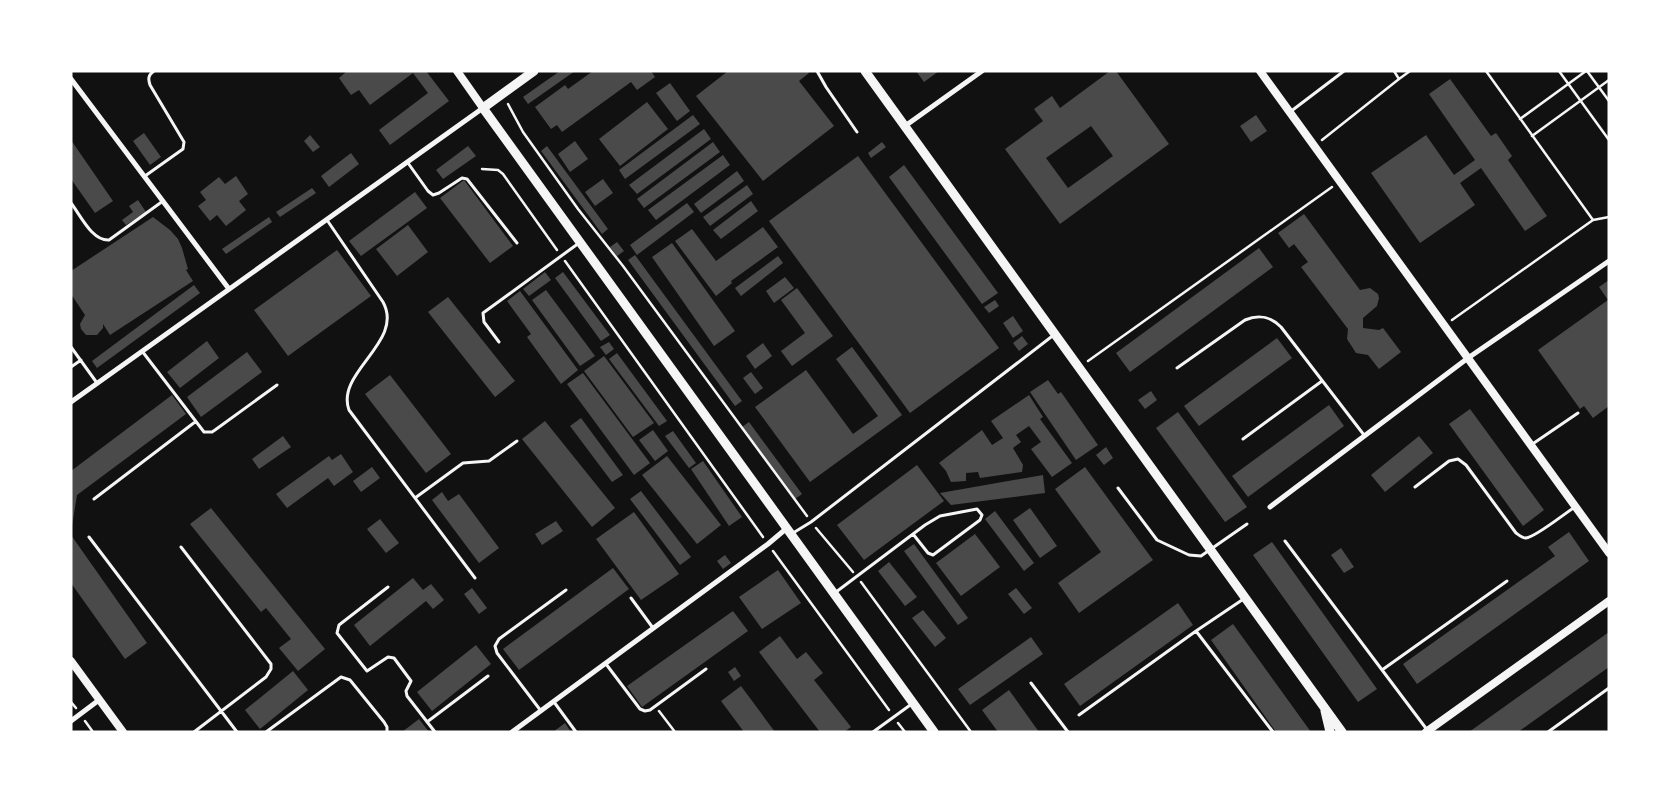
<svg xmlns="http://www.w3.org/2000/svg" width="1680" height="803" font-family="Helvetica,sans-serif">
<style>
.building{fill:#4a4a4a;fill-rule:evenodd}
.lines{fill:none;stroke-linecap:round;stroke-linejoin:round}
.path{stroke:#f5f5f5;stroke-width:2.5}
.service{stroke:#f5f5f5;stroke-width:3}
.minor{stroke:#f5f5f5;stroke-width:5}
.tertiary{stroke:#f5f5f5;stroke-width:8}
.secondary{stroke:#f5f5f5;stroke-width:9}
</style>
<rect width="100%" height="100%" fill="#111"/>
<path class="building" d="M347,71h79l23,30 -59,44 -11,-15 49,-37 -15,-20 -43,32 -11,-15 -8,5 -12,-17z
M560,71h15l-47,33 -5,-7z
M593,71h58l4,6 -18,13 -6,-8 -69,50 -5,-7 -6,4 -16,-22 30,-22 3,4z
M728,71h80l1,2 -10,8 35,45 -71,55 -67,-85z
M916,71h23l-15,11z
M1110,71h6l53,73 -109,80 -55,-75 38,-28 -9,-12 18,-13 8,12zM1091,126l22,30 -45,32 -22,-30z
M1450,79l41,57 5,-3 16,23 -4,4 39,56 -22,15 -44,-63 -21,15 15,22 -55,38 -49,-70 55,-38 28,40 21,-15 -46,-66z
M670,83l20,28 -13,10 -21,-28z
M647,102l21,27 -48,37 -21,-27z
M693,115l7,9 -75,55 -6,-9z
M1256,115l11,16 -16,11 -11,-16z
M704,129l7,10 -74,55 -8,-9z
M144,133l17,24 -11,8 -17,-24z
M310,135l10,12 -7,5 -9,-11z
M71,140l42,61 -18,12 -24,-34z
M575,141l13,18 -18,13 -12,-18z
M713,142l7,10 -76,56 -7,-9z
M882,142l4,5 -15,11 -3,-5z
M468,146l8,10 -33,23 -7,-9z
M547,146l61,83 -6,5 -61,-83z
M351,153l8,11 -30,23 -8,-11z
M723,155l7,10 -74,55 -8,-10z
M858,156l141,192 -89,65 -141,-192z
M904,165l94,128 -16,11 -93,-127z
M737,171l7,10 -43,32 -7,-9z
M236,176l12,18 -9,7 7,9 -20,16 -9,-11 -7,6 -12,-15 8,-6 -6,-8 19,-15 6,7z
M603,179l10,14 -18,13 -10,-14z
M464,180l49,66 -23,17 -50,-65z
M747,185l6,9 -43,32 -7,-9z
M312,188l4,5 -36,24 -4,-5z
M415,192l12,16 -66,48 -12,-15z
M138,200l8,12 -20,13 -4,-5 11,-8 -4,-6z
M751,201l7,10 -37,28 -8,-9z
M687,203l7,9 -57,43 -7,-10z
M1304,214l56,76 10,-2 8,6 1,4 -2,8 -14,12v10l16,2 4,-2 18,24 -22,17 -11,-14 -12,-2 -9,-14 1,-10 -47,-62 7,-5 -14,-18 -5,4 -11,-15z
M153,217l17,13 8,9 4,9 6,21 -2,1 7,11 -83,54 -7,-11v4l-6,7h-11l-5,-6 -1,-5 5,-9 -14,-21v-23z
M269,217l3,5 -46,32 -4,-5z
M408,225l20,27 -31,24 -21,-27z
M763,227l15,20 -47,34 1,2 -16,13 -41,-55 17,-12 24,32z
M617,242l7,9 -7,5 -7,-9z
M672,243l63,88 -21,15 -62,-89z
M1259,248l14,19 -143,105 -14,-19z
M337,250l34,46 -83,60 -34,-46z
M635,255l107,146 -7,5 -107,-146z
M778,256l5,7 -42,33 -6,-8z
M545,272l6,8 -22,16 -6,-7z
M563,272l47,63 -9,6 -46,-63z
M785,277l9,11 -20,15 -8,-12z
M1609,280v126l-16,12 -9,-12 -4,3 -42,-59 70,-50 -9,-13z
M194,285l6,8 -103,75 -5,-7z
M797,288l36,48 -41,30 -11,-15 24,-18 -24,-33z
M546,290l49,66 -15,10 -48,-66z
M520,291l58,79 -17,14 -34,-47 4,-3 -24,-33z
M448,297l67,84 -20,16 -67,-85z
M995,300l4,6 -10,7 -5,-6z
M1013,316l10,15 -10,7 -10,-15z
M1022,336l6,8 -9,7 -6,-8z
M1277,338l15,20 -93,68 -15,-20z
M207,341l12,17 -39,30 -13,-16z
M609,342l5,7 -8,6 -6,-8z
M763,343l9,13 -17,13 -9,-13z
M852,347l50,68 -92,67 -55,-75 51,-37 47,64 25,-18 -42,-57z
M247,352l15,20 -61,45 -14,-20z
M617,353l50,68 -8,5 -50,-67z
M604,356l50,67 -21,14 -49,-66z
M751,372l12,16 -8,6 -12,-16z
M583,373l67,90 -16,12 -67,-91z
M390,375l61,79 -25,19 -61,-79z
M1048,380l10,14 3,-2 37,53 -22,15 -46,-68z
M1151,391l6,9 -12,9 -7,-9z
M172,395l14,19 -109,81 -6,37v-61z
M1029,395l14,22 -3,2 32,44 -20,14 -21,-28 10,-7 -12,-16 -13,9 5,7 -8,6 10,17 -1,7 -42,6 -2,-6 -12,1v8l-15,1 -5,-11 -7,-8 43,-33 10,15 11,-7 -12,-17z
M1329,405l15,21 -96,71 -16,-21z
M1470,409l74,101 -21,16 -74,-102z
M1178,412l69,95 -22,15 -69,-94z
M581,418l42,57 -11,7 -42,-56z
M545,421l70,87 -23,19 -70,-88z
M749,422l53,72 -7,5 -53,-72z
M653,430l15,21 -13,10 -16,-21z
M673,431l23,32 -7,5 -24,-32z
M283,436l8,11 -32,22 -7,-10z
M1419,436l14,17 -48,39 -14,-17z
M1106,447l7,11 -9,7 -8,-10z
M341,454l12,18 -19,14 -6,-8 -41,30 -11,-14 53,-38 3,4z
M667,456l54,69 -24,19 -55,-69z
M703,461l39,56 -13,9 -38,-57z
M917,465l27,36 -80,59 -27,-35z
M372,467l8,11 -19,14 -8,-11z
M1085,467l68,93 -74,53 -21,-30 43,-31 -46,-63z
M1043,475l2,18 -94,12 -11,-12z
M641,491l50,66 -11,8 -50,-66z
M442,492l6,9 11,-7 40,54 -20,15 -47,-63z
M211,508l114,141 -27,22 -19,-23 12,-9 -25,-31 -5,4 -71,-88z
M1030,508l27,38 -17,12 -27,-38z
M995,511l39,52 -10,8 -39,-52z
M634,512l45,62 -38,26 -45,-61z
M380,519l19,24 -13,10 -19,-24z
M556,521l7,10 -21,14 -7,-11z
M1569,532l20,29 -172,123 -14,-20 152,-108 -7,-9z
M975,534l25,33 -39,29 -25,-33z
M71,535l76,108 -22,16 -54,-76z
M1272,542l105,147 -19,13 -105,-147z
M914,544l54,74 -10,7 -54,-74z
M1341,548l13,19 -10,6 -13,-18z
M725,555l6,8 -8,6 -6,-8z
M889,562l28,35 -12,9 -27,-35z
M613,568l16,21 -110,81 -16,-21z
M778,570l23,33 -39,26 -23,-32z
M413,578l10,12 8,-6 13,16 -11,9 -7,-8 -56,45 -16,-21z
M472,588l15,20 -8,6 -15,-20z
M1016,588l16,20 -8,6 -16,-20z
M1178,603l15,22 -113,81 -16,-22z
M923,610l23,28 -11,9 -23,-29z
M733,611l15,20 -106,76 -15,-21z
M1233,624l78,108h-35l-65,-92z
M1609,632v35l-91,65h-49z
M780,636l17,23 9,-7 17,21 -9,7 37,47 -7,5h-24l-61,-80z
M1031,637l12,17 -73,51 -12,-16z
M476,645l15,19 -59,47 -15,-19z
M735,667l6,9 -7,5 -6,-9z
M293,671l15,19 -48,39 -15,-19z
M741,686l34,46h-31l-23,-31z
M1009,690l30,42h-41l-16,-22z
M419,719l10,13h-27z
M565,723l6,9h-18z"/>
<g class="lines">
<path class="path" d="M1394,71l5,8 11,-8
M1559,71l50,69
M1587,71l22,30
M508,104l15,28 55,77 45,57 184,250
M1520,119l66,-48
M1532,136l77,-56
M1322,140l77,-61
M482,169l16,1 5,4 54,76
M1593,220l16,-3
M565,261l198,276
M1452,320l141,-100 -107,-149
M1088,361l244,-174
M816,528l37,44
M773,551l116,159
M861,582l110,150
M71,702l5,6
M659,711l16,21
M85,721l8,11
M898,723l7,9"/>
<path class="service" d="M817,71l9,16 31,45
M1290,112l54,-41
M408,163l20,28 5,4 6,-2 23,-15 5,1 50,64
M145,176l38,-27 1,-7 -34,-57c-2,-6 -2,-10 4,-14
M71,203c10,13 21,38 38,37l54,-39
M327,220l56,82c22,40 -48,70 -34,108l126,168
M499,342l-15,-20 -1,-9 96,-70
M71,347l26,36
M142,351l62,81h8l3,-2 62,-45
M71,367l10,-7
M1177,368l68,-48c14,-6 25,-4 36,7l83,108
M1243,439l79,-58
M1531,445l47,-32
M1415,487l34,-26 9,-2 8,6 50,68c3,2 6,5 10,5 10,-1 39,-25 49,-31
M1118,488l39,52 32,15 12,1 46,-32
M415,498l48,-35 26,-2 28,-20
M94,499l101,-77
M793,533l18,-11 244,-188
M89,537l148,195
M1285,541l143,190
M181,547l90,117v5l-5,8 -72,55
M388,587l-49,38 -2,8 30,38 21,-14 6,1 17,23 -5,10 1,5 28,36
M836,592l89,-67 15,-9 37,-7 5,6 -2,5 -47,35 -5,-2 -15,-19
M631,598l22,30
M1196,631l77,101
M606,664l34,45 5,2 5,-1 56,-41
M1382,670l125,-89
M1031,683l37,49
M554,702l22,30
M541,711l-44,-58 -2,-7 4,-7 67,-49
M1079,715l117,-84 49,-33
M427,722l61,-46
M266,732l75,-55 9,3 34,42 3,5v5
M873,732l40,-29
M1548,732l61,-44"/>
<path class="minor" d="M71,79l158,210
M905,126l77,-55
M71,402l412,-294
M1270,507l198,-149 141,-97
M71,721l28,-21
M512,732l256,-188 19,-16"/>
<path class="tertiary" d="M457,71l26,37
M1260,71l349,482
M71,661l52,71
M1426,732l183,-131"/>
<path class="secondary" d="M534,71l-51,37 451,624
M865,71l477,661
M1325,711l5,21"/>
</g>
<rect width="1680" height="803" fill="none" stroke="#ffffff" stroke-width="145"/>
</svg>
